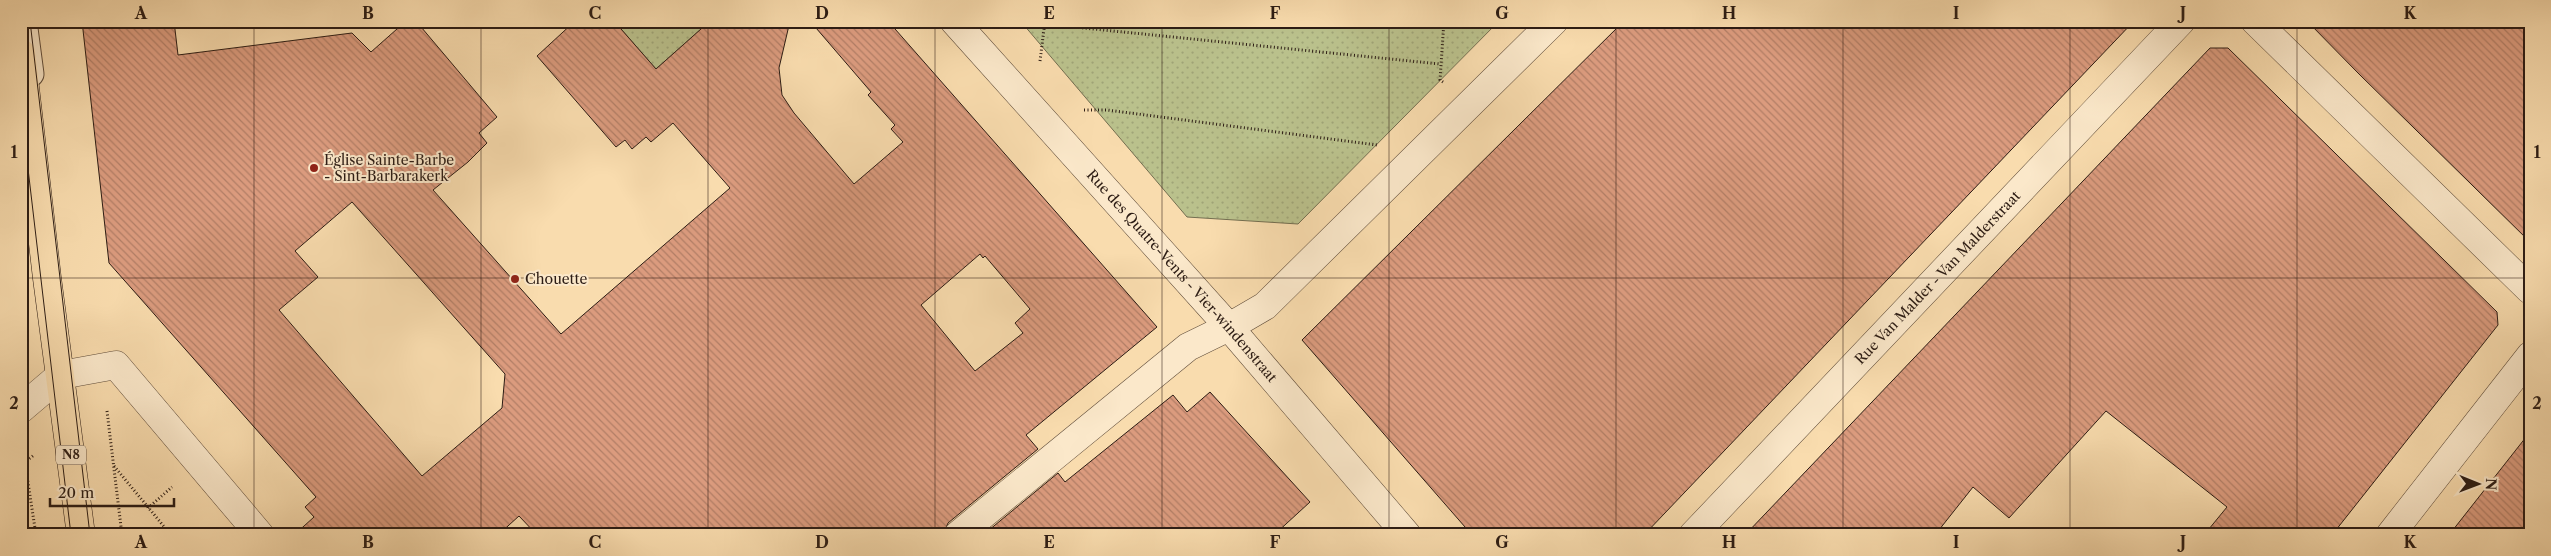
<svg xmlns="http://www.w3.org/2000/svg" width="2551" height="556" font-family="'Libre Caslon Text',serif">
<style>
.park{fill:url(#park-dots);stroke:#736e50}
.building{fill:url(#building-back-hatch);stroke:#2c1c14;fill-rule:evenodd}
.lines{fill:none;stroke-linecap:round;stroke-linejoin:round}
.service-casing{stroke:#5f4c3a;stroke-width:27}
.minor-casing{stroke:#5f4c3a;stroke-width:29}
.primary-casing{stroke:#2c1c14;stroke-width:29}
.path{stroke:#2c1c14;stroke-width:3;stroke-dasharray:1 2.5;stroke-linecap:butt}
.service{stroke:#fbe8ca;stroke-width:25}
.minor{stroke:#fbe8ca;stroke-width:28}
.primary{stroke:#f9dcae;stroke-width:28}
.tram{stroke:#2c1c14;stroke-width:1}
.grid{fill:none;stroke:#2c1c14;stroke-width:1;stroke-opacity:0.55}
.poi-dot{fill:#8f2418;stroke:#fbe8ca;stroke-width:2}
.labels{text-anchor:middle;stroke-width:4;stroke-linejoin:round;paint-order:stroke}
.shield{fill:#fbe8ca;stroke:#6a594b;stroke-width:1}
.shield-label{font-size:12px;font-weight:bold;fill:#2c1c14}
.poi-label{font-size:14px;fill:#2c1c14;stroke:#fbe8ca;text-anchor:start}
.street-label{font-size:14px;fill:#2c1c14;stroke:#fbe8ca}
.neatline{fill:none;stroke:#2c1c14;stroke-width:2}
.grid-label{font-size:16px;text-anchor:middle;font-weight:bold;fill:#2c1c14}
</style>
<defs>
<pattern id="park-dots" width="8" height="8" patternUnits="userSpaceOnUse" patternTransform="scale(1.25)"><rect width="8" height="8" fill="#bac18c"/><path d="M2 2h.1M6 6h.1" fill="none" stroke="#a0a578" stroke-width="1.8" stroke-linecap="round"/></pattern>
<pattern id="building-back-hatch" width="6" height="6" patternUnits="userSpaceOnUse" patternTransform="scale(1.25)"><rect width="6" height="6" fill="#db9b7e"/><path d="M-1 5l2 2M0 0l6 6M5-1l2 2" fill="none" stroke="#b27e66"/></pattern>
</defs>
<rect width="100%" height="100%" fill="#f9dcae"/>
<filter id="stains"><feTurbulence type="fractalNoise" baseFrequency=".004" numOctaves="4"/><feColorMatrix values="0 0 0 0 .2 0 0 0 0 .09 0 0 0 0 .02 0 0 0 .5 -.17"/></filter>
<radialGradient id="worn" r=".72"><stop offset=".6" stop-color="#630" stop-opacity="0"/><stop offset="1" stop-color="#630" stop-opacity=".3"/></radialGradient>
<path class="park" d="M614,21h96l-54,48z
M1024,21h475l-201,203 -111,-7 -164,-193z"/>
<path class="building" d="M82,21h92l4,34 174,-22 19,19 35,-31h10l81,96 -18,16 8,10 -19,19 -35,28 128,144 169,-146 -57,-65 -22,19 -5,-5 -14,12 -7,-9 -9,7 -79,-91 38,-35h39l42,48 54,-48h80l-11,47 3,27 12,18 60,71 49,-42 -12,-13 4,-4 -27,-30 3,-3 -61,-71h78l269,306 -131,108 12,14 -90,74 -5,12h-406l-18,-19 -21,19h-204l20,-18 -9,-10 11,-10 -207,-234zM352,202l153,172 -3,34 -80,68 -143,-166 39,-33 -23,-26zM980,254l3,4 2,-2 45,53 -15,14 8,10 -48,38 -54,-66z
M1624,21h510l-490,514h-172l-170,-195z
M2307,21h223v221l-171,-168z
M2210,48h18l269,264 1,13 -166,210h-128l23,-28 -121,-96 -97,107 -36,-31 -38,48h-190z
M1210,392l100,110 -36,33h-291l75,-62 7,9 108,-87 14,17z
M2530,432v103h-81z"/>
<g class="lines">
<g class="service-casing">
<path id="service" d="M24,21l7,53"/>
</g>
<g class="minor-casing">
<g id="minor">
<path id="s1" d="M954,21l275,306 178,208"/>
<path d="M2255,21l275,269"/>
<path d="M21,409l40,-34 55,-10 144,170"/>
<path d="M958,535l230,-188 41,-20 36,-21 289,-285"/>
<path id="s2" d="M1693,535l488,-514"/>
<path d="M2390,535l140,-179"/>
</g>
</g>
<g class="primary-casing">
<path id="primary" d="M21,53l26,225 34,257"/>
</g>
<path class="path" d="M1044,24l396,40
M1040,61l5,-40
M1443,82l-3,-2 4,-59
M1084,110h23l270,35
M107,411l15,124
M22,443l14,92
M21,465l13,-10
M114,466l57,69
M148,508l24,-21"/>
<use href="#service" class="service"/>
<use href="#minor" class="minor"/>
<use href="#primary" class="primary"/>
<path class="tram" d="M30,21l60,514
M21,109l50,426"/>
</g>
<path class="grid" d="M254,21v514M481,21v514M708,21v514M935,21v514M1162,21v514M1389,21v514M1616,21v514M1843,21v514M2070,21v514M2297,21v514M21,278h2509"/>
<g class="poi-dot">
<circle cx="314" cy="168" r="5"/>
<circle cx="515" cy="279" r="5"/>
</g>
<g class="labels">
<rect class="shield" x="56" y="445.5" width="30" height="19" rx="4"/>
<g class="shield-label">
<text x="71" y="459">N8</text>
</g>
<g class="poi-label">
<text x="324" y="165">Église Sainte-Barbe<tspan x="324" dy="16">- Sint-Barbarakerk</tspan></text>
<text x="525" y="284">Chouette</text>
</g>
<g class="street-label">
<text dy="5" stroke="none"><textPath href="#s1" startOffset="342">Rue des Quatre-Vents - Vier-windenstraat</textPath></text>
<text dy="5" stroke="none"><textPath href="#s2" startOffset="355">Rue Van Malder - Van Malderstraat</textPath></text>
</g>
</g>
<rect width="2551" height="556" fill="none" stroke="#f9dcae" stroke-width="55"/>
<g transform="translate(2478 484) rotate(91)" stroke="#fbe8ca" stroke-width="4" paint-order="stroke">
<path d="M0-4L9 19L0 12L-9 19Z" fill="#2c1c14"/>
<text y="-8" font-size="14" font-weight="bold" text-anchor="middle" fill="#2c1c14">N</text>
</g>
<path d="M50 498v8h124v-8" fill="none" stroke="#2c1c14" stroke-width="2.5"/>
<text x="58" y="498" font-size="15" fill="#2c1c14" stroke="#fbe8ca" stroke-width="4" paint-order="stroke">20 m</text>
<rect x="28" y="28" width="2496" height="500" class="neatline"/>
<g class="grid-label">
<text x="141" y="19">A</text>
<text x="368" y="19">B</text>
<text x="595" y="19">C</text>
<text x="822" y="19">D</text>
<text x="1049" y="19">E</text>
<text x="1275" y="19">F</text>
<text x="1502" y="19">G</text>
<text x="1729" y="19">H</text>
<text x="1956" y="19">I</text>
<text x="2183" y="19">J</text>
<text x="2410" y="19">K</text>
<text x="14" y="158">1</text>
<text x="2537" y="158">1</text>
<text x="14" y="409">2</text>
<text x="2537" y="409">2</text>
<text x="141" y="548">A</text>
<text x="368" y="548">B</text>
<text x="595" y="548">C</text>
<text x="822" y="548">D</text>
<text x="1049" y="548">E</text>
<text x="1275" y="548">F</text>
<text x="1502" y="548">G</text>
<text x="1729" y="548">H</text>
<text x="1956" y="548">I</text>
<text x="2183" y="548">J</text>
<text x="2410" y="548">K</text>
</g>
<rect width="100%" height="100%" filter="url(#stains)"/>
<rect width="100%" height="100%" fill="url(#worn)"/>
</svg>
